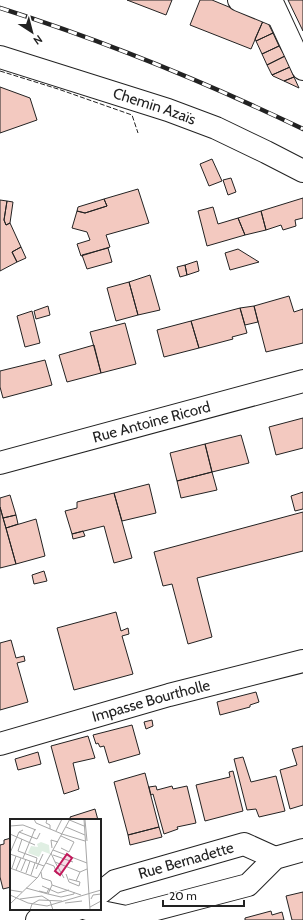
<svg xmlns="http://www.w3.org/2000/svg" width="303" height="920" font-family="Cabin,sans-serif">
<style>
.building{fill:#f3c9c0;stroke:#222}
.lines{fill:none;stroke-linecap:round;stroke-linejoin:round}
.minor-casing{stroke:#222;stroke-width:24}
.minor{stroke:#fff;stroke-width:22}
.rail-casing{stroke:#222;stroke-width:4.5}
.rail{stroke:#fff;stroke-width:3;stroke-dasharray:9;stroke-linecap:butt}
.fence{stroke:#222;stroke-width:1;stroke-dasharray:5 2;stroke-linecap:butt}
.labels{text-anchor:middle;stroke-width:3;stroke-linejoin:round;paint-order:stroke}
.street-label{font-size:15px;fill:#222;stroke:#fff}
.inset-road{fill:none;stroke:#a7a7a7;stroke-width:1}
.view{fill:#c2185b;fill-opacity:0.15;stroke:#c2185b;stroke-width:2}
.inset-edge{fill:none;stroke:#222;stroke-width:2}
</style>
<rect width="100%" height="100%" fill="#fff"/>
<path class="building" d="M127,0h45l-6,15z
M200,0h12l51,21 -12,28 -61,-24z
M288,0h15v31z
M266,19l7,14 -17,8 -1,-2 8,-18z
M273,33l6,13 -17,8 -6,-13z
M279,46l6,10 -18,9 -5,-11z
M285,56l5,11 -18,8 -5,-10z
M290,67l4,10 -10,4 -11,-5 -1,-1z
M294,77l5,11 -15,-7z
M0,87l30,11 7,22 -37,13z
M212,159l10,22 -13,5 -9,-22z
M231,178l5,14 -8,3 -5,-15z
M138,189l11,34 -43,12 4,12 -29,9 -4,-12 13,-4 -3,-8 -15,-4 5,-17 8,2 22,-7 -3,-7z
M303,198v20l-8,2 1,6 -13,4 -2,-5 -15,5 -5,-19z
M104,199l3,7 -22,7 -8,-2 1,-4z
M0,200l7,1 -3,19 2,5 4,-2 11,24 -9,5 5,10 -17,9z
M7,201l6,1 -3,21 -4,2 -2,-5z
M213,207l5,17 20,-6 7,17 -38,11 -9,-35z
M261,211l5,19 -21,5 -7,-17z
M21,247l5,11 -9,4 -5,-10z
M108,248l4,14 -25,7 -5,-14z
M238,249l21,13 -29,8 -5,-17z
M197,261l2,10 -12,4 -2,-10z
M185,265l2,10 -7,2 -3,-10z
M150,275l10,35 -22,5 -9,-33z
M129,282l9,33 -22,6 -9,-33z
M289,296l5,16 9,-3v34l-37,9 -12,-46z
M48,306l2,9 -14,4 -2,-8z
M254,306l4,16 -13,3 -5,-17z
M240,308l7,25 -15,4 1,2 -34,9 -8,-27z
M32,311l8,32 -15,4 -8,-31z
M191,321l8,27 -35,9 -7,-27z
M125,323l11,41 -35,9 -11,-41z
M94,345l7,28 -34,9 -8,-27z
M45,360l7,25 -49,13 -3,-11v-16z
M303,418v30l-27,7 -7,-28z
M241,435l8,28 -37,9 -7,-28z
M205,444l7,28 -35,9 -7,-28z
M212,472l5,18 -36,8 -4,-17z
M149,484l7,29 -34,8 -8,-28z
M303,492v17l-8,2 -4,-15z
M114,493l18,65 -18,5 -10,-37 -32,8 -7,-23 12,-3v-6z
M10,495l6,20 -13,3 -3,-11v-9z
M0,507l16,57 -16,4z
M303,512v39l-106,27 15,59 -24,7 -16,-60 -9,2 -9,-34z
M16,515l2,9 -12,4 -3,-10z
M36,519l9,37 -29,8 -10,-36z
M83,531l2,5 -12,3 -1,-5z
M44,571l3,10 -13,3 -2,-9z
M116,612l5,19 7,-3 1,6 -7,2 11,38 -59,16 -17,-62z
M11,640l5,18 8,-2 1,5 -8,2 11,39 -28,8v-67z
M256,692l3,10 -9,3v2l-30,8 -3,-13z
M152,720l1,6 -7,3 -2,-7z
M132,725l8,29 -31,9 -5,-17 -4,1 -2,-4 -2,1 -3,-9z
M88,736l7,22 -22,5 6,26 -15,5 -13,-48z
M303,746v59l-13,4 -10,-39 17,-5 -5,-16z
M38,752l3,12 -23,6 -3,-11z
M243,757l8,25 25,-6 9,35 -26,6 -3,-8 -9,1 -13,-51z
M233,771l10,40 -38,10 -9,-36 34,-8 -1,-5z
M145,773l14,54 -31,8 -14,-53z
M156,786l1,4 15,-4 1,3 14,-3 9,37 -19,4 1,2 -14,5 -11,-40 -2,1 -2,-8z
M95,809l3,11h-27l-1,-3z
M159,827l3,10 -32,8 -2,-10z
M11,838v49l-8,2 -3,-12v-32l4,-1v-4z
M303,892v28h-11l-6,-24z
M271,911l1,4 10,-3 2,8h-39v-2z"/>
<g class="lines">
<g class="minor-casing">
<g id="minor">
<path d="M239,0l39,16"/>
<path d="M271,0l32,69"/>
<path id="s1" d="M0,57l168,53 48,18 50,24 37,19"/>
<path id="s2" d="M0,463l303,-82"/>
<path id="s3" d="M0,744l169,-49 134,-34"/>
<path id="s4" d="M100,893l15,-12 129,-37 31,14"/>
<path d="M87,909l39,8 122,-32 27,-27 28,-8"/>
<path d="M37,920l41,-11"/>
</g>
</g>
<use href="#minor" class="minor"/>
<g class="rail-casing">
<path id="rail" d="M0,8c104,33 205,74 303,121"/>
</g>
<use href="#rail" class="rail"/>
<path class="fence" d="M0,71l58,18 74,26 6,18"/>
</g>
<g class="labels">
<g class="street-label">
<text dy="5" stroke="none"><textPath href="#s1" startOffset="162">Chemin Azaïs</textPath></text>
<text dy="5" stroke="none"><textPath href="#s2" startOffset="157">Rue Antoine Ricord</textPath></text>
<text dy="5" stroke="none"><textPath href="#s3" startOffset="157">Impasse Bourtholle</textPath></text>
<text dy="5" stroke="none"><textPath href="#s4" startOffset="93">Rue Bernadette</textPath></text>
</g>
</g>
<g transform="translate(10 819)">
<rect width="91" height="91" fill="#fff"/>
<path d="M31,23l8,3 1,9 -8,-3 -3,6 -11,-4 3,-7 7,1 -1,-3z" fill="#e0efe3"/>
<path class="inset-road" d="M24,0l2,4 26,11M37,0l-1,4 4,2v4M57,0l17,7M74,0l6,91M75,1l2,21M0,7l13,-1 13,5M56,8l19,8M46,12l6,-12M9,13l18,7 3,-6M0,15l25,11M52,15l23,7M51,17l13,6M12,20l-4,12 19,7 -1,5M42,29l-1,-8 7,2M51,29l8,4 5,-10M43,31l34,13M0,34l9,-21 4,-2M41,34l4,9 25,10M0,35l34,12M43,36l20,7M13,39l12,-29M45,43l9,16M36,44l8,3 3,8 -2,-3M0,49l27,10M2,49l4,-12M26,50l7,-15M6,51l5,-12M11,52l5,-12M31,53l1,6 9,3 1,4M16,54l4,-12M56,55l3,8 10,4 1,-4 -11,-3M21,56l4,-12M66,62l4,-9 7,-3M42,66l29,10M32,67l16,7 11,-3M16,69l22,6 4,-9M0,71l12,2M29,72l8,2 2,-5M38,75l13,3 13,-3v-2M0,76l18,8 19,3 54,-16M10,80l22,-3 8,5 3,9M81,80l2,-4 8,-1M55,84l17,-2M0,85l28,-27 32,-58M80,88l11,-6M20,91l2,-6 7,-4 23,1"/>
<path class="view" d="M57,35l5,4 -12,17 -5,-4z"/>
<rect width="91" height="91" class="inset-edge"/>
</g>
<g transform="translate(32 32) rotate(144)" stroke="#ffffff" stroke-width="3" paint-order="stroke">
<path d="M0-3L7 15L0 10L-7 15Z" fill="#222222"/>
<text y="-6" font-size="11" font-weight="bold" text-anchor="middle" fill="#222222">N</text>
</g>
<path d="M163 900v6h81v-6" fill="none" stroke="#222222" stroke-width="2"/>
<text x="169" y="900" font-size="12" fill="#222222" stroke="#ffffff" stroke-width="3" paint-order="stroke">20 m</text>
</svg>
